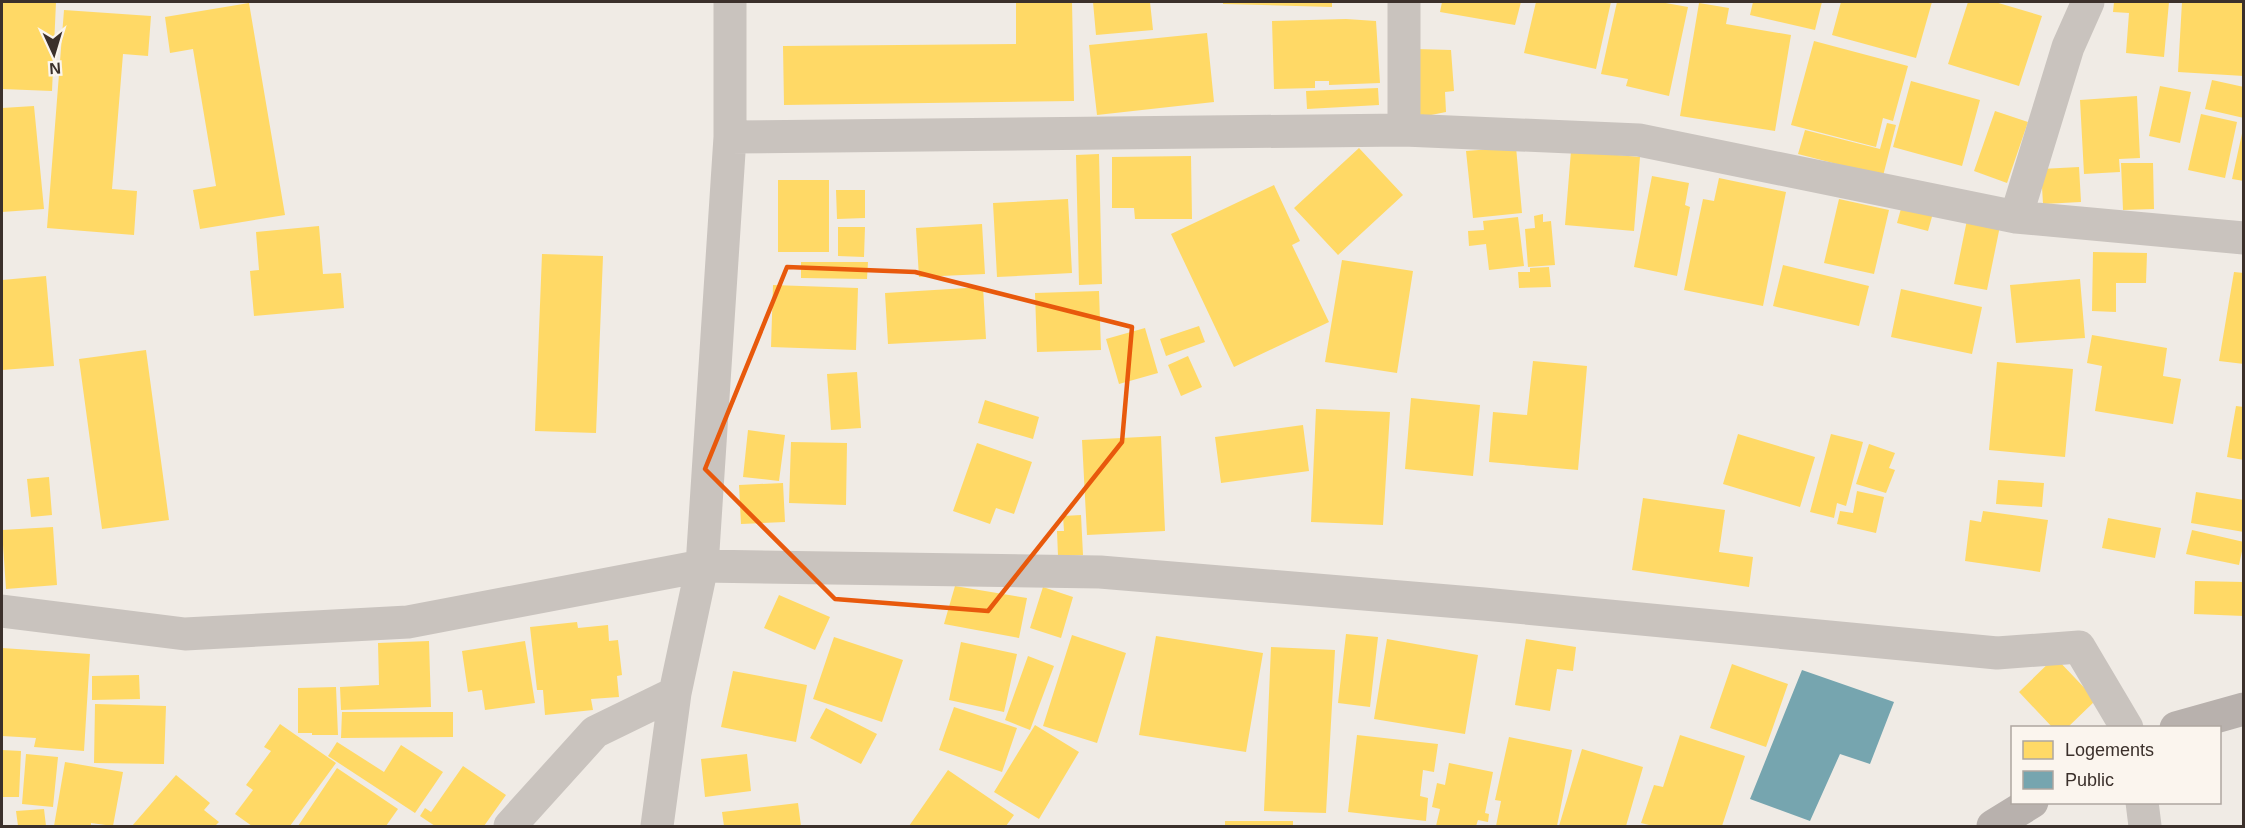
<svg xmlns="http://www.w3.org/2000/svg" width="2245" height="828" font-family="Helvetica,sans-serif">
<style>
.homes{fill:#ffd966}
.public{fill:#76a5af}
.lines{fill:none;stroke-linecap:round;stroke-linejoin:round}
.minor{stroke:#c9c3be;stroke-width:33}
.major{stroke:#b8b1ad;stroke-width:33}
.marked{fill:none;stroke:#e8590c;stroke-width:4.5;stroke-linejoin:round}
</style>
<rect width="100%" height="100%" fill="#f0ebe5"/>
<path class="homes" d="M2,2h54l-4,89 -50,-2z
M1016,2h56l2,99 -290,4 -1,-59 233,-2z
M1093,2h57l3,28 -57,5z
M1223,2h109v5l-109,-3z
M1442,2h79l-6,23 -75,-13z
M1536,2h75l-15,67 -72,-16z
M1617,2h43l28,5 -19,89 -43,-10 2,-7 -27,-5z
M1753,2h69l-7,28 -65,-15z
M1841,2h91l-16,56 -84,-23z
M1968,2h27l47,14 -23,70 -71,-22z
M2114,2h55l-5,55 -38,-4 3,-40 -16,-1z
M2182,2h62v74l-66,-4z
M249,3l36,212 -85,14 -7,-39 23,-4 -23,-137 -23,4 -5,-36z
M1699,3l30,5 -3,16 65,11 -16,96 -95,-15z
M64,10l87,6 -3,40 -25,-2 -11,135 25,2 -3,44 -87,-7z
M1346,19l30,2 4,62 -51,2v-4h-14v7l-41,1 -2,-68z
M1207,33l7,69 -117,13 -8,-70z
M1814,41l94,25 -15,55 -10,-3 -7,29 -85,-22z
M1416,49l35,1 3,41 -9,1 1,20 -30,6z
M2212,80l32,7v31l-39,-9z
M1911,81l69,19 -18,66 -69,-19z
M2160,86l31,6 -11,51 -31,-7z
M1378,88l1,17 -72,4 -1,-18z
M2137,96l3,62 -21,1 1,13 -36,2 -4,-74z
M34,106l10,103 -42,3v-104z
M1995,111l33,11 -21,61 -33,-12z
M2201,114l36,8 -12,56 -37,-8z
M1887,123l9,2 -13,51 -85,-22 7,-24 75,19z
M2243,129h1v52l-12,-2z
M1516,147l6,66 -49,5 -7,-67z
M1359,148l44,47 -65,60 -44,-47z
M1571,151l69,6 -6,74 -69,-6z
M1099,154l3,130 -23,1 -3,-130z
M1191,156l1,63h-57l-1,-11h-22v-51z
M2121,163h32l1,46 -31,1z
M2079,167l2,35 -38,2 -2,-35z
M1652,176l37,7 -4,22 5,2 -13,69 -43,-9z
M1719,178l67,14 -23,114 -79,-16 19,-91 11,2z
M778,180h51v72h-51z
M1274,185l26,56 -8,4 37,77 -95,45 -63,-133z
M836,190h29v28l-28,1z
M1068,199l4,74 -75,4 -4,-74z
M1839,199l50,11 -15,64 -50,-11z
M1902,205l31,8 -5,18 -31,-8z
M1543,214v8l8,-1 4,44 -27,2 -3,-38 10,-1 -1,-12z
M1518,217l6,49 -35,4 -3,-26 -17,2 -1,-15 16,-1 -1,-9z
M1967,220l33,6 -13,64 -33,-6z
M982,224l3,50 -66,3 -3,-49z
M319,226l4,48 18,-1 3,35 -90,8 -4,-45 9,-1 -3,-38z
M838,227h27l-1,30 -26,-1z
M2093,252l54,1 -1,30h-30v29l-24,-1z
M542,254l61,2 -7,177 -61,-2z
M1342,260l71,11 -16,102 -72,-11z
M801,262h67l-1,17 -66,-1z
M1783,265l86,21 -10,40 -86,-20z
M1549,267l2,20 -32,1 -1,-16h12v-4z
M2234,272l10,1v91l-25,-3z
M46,276l8,90 -52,4v-90z
M2080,279l5,59 -69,5 -6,-58z
M773,285l85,3 -2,62 -85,-3z
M983,287l3,52 -98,5 -3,-51z
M1901,289l81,18 -10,47 -81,-17z
M1099,291l2,59 -64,2 -2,-59z
M1199,326l6,16 -39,14 -6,-17z
M1145,328l13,45 -39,11 -13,-45z
M2092,335l75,13 -4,28 18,3 -8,45 -78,-13 7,-45 -15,-3z
M146,350l23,170 -67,9 -23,-170z
M1188,356l14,31 -21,9 -13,-31z
M1533,361l54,5 -9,104 -89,-8 4,-50 34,3z
M1997,362l76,7 -8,88 -76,-7z
M857,372l4,56 -30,2 -4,-56z
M1411,398l69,7 -7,71 -68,-7z
M985,400l54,17 -6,22 -55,-16z
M2236,406l8,1v53l-17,-3z
M1316,409l74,3 -7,113 -72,-3z
M1303,425l6,46 -88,12 -6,-46z
M748,430l37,5 -6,46 -36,-4z
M1738,434l77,23 -15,50 -77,-23z
M1831,434l32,8 -17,64 -9,-3 -3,15 -24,-6z
M1161,436l4,95 -78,4 -5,-95z
M791,442l56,1 -1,62 -57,-2z
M977,443l55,19 -18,52 -18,-6 -6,16 -37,-13z
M1869,444l26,9 -6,15 6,2 -9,23 -30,-9z
M49,477l3,38 -21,2 -4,-38z
M1998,480l46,3 -2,24 -46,-3z
M783,483l2,39 -44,2 -2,-39z
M1857,491l27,6 -8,36 -39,-9 3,-13 13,2z
M2196,492l48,8v32l-53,-9z
M1643,498l82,12 -6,42 34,5 -4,30 -117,-17z
M1983,511l65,9 -8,52 -75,-11 5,-41 11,2z
M1081,515l2,40 -25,1 -1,-25h7l-1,-15z
M2108,518l53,10 -6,30 -53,-10z
M53,527l4,58 -51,4 -4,-59z
M2192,530l52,12 -5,23 -53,-11z
M2195,581l49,1v34l-50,-2z
M955,586l72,12 -8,40 -75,-14z
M1043,587l30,10 -12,41 -31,-10z
M779,595l51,22 -15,33 -51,-22z
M577,622l1,6 30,-3 1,16 9,-1 4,35 -5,1 2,21 -28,2 2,11 -48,5 -2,-25h-6l-7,-63z
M1346,634l32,3 -8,70 -32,-4z
M1072,635l54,18 -29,90 -54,-17z
M1156,636l107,17 -17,99 -107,-17z
M834,637l69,23 -21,62 -69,-23z
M1387,639l91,16 -13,79 -91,-15z
M1526,639l50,8 -3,24 -16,-2 -7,42 -35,-6z
M429,641l2,66 -90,3 -1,-23 39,-2 -1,-42z
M525,641l10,62 -50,7 -3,-20 -14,2 -6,-41z
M961,642l56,12 -13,58 -55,-12z
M1271,647l64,3 -9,163 -62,-2z
M2,648l88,6 -6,97 -50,-4 2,-9 -34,-2z
M1028,656l26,10 -24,64 -25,-10z
M2055,657l41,43 -29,28h-14l-34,-36z
M1732,664l56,20 -22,63 -56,-19z
M733,671l74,14 -11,57 -75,-15z
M139,675l1,24 -48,1v-24z
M336,687l2,48h-26v-2h-14v-45z
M95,704l71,2 -2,58 -70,-1z
M954,707l63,21 -15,44 -63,-22z
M826,708l51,26 -16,30 -51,-26z
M342,712h111v25l-112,1z
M280,724l56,39 -46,63h-38l-17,-12 18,-24 -7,-5 25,-34 -7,-4z
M1035,725l44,27 -40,67 -45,-27z
M1357,735l81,9 -4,28 -11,-2 -3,26 8,2 -2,23 -78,-9z
M1680,735l65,21 -23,70h-69l-12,-3 13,-38 9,2z
M1509,737l63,13 -15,76h-61l5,-25 -6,-1z
M337,742l47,30 17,-27 42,27 -28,41 -87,-57z
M1582,749l61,18 -17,59h-67z
M2,750l19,1 -2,46h-17z
M26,754l32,3 -5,50 -31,-3z
M747,754l4,37 -46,6 -4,-38z
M65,762l58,10 -10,54 -22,-3v3h-37z
M1449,763l44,9 -8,41 4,1 -1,8 -10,-2 -2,6h-40l4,-17 -8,-2 5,-24 8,2z
M463,766l43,29 -22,31h-49l-15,-10 5,-8 6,4z
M337,768l61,41 -12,17h-88z
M948,770l66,45 -8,11h-97z
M176,775l34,28 -6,7 15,12 -4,4h-83z
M798,803l3,23h-77l-2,-14z
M44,809l2,17h-28l-2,-15z
M1225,821h68v5h-68z"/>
<path class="public" d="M1802,670l92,32 -24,62 -30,-10 -30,67 -60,-22z"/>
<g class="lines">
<path class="minor" d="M1404,130v-128
M730,137l674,-7 235,10 377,77 228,21
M2016,217l52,-170 20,-45
M2,611l183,23 223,-12 294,-56 398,6 384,32 513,49 82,-6 48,81
M2142,802l3,24
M510,826l85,-94 80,-39
M657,826l18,-133 27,-127 28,-429v-135"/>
<path class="major" d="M2176,728l68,-19
M1993,826l39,-24"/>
</g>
<path class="marked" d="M787,267l128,5 217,55 -10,115 -134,169 -153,-12 -130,-130z"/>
<rect width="2245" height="828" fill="none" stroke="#3b302b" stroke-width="6"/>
<rect x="2011" y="726" width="210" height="78" fill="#fbf5ee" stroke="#aea6a0" stroke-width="1.5"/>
<rect x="2023" y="741" width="30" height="18" fill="#ffd966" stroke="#aea6a0" stroke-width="1.5"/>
<text x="2065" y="756" font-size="18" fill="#3b302b">Logements</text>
<rect x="2023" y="771" width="30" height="18" fill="#76a5af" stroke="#aea6a0" stroke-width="1.5"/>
<text x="2065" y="786" font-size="18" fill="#3b302b">Public</text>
<g transform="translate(54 54) rotate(176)" stroke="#fbf5ee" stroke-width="4.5" paint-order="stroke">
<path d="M0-4.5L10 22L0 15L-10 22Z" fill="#3b302b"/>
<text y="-9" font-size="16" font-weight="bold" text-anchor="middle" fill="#3b302b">N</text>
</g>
</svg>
